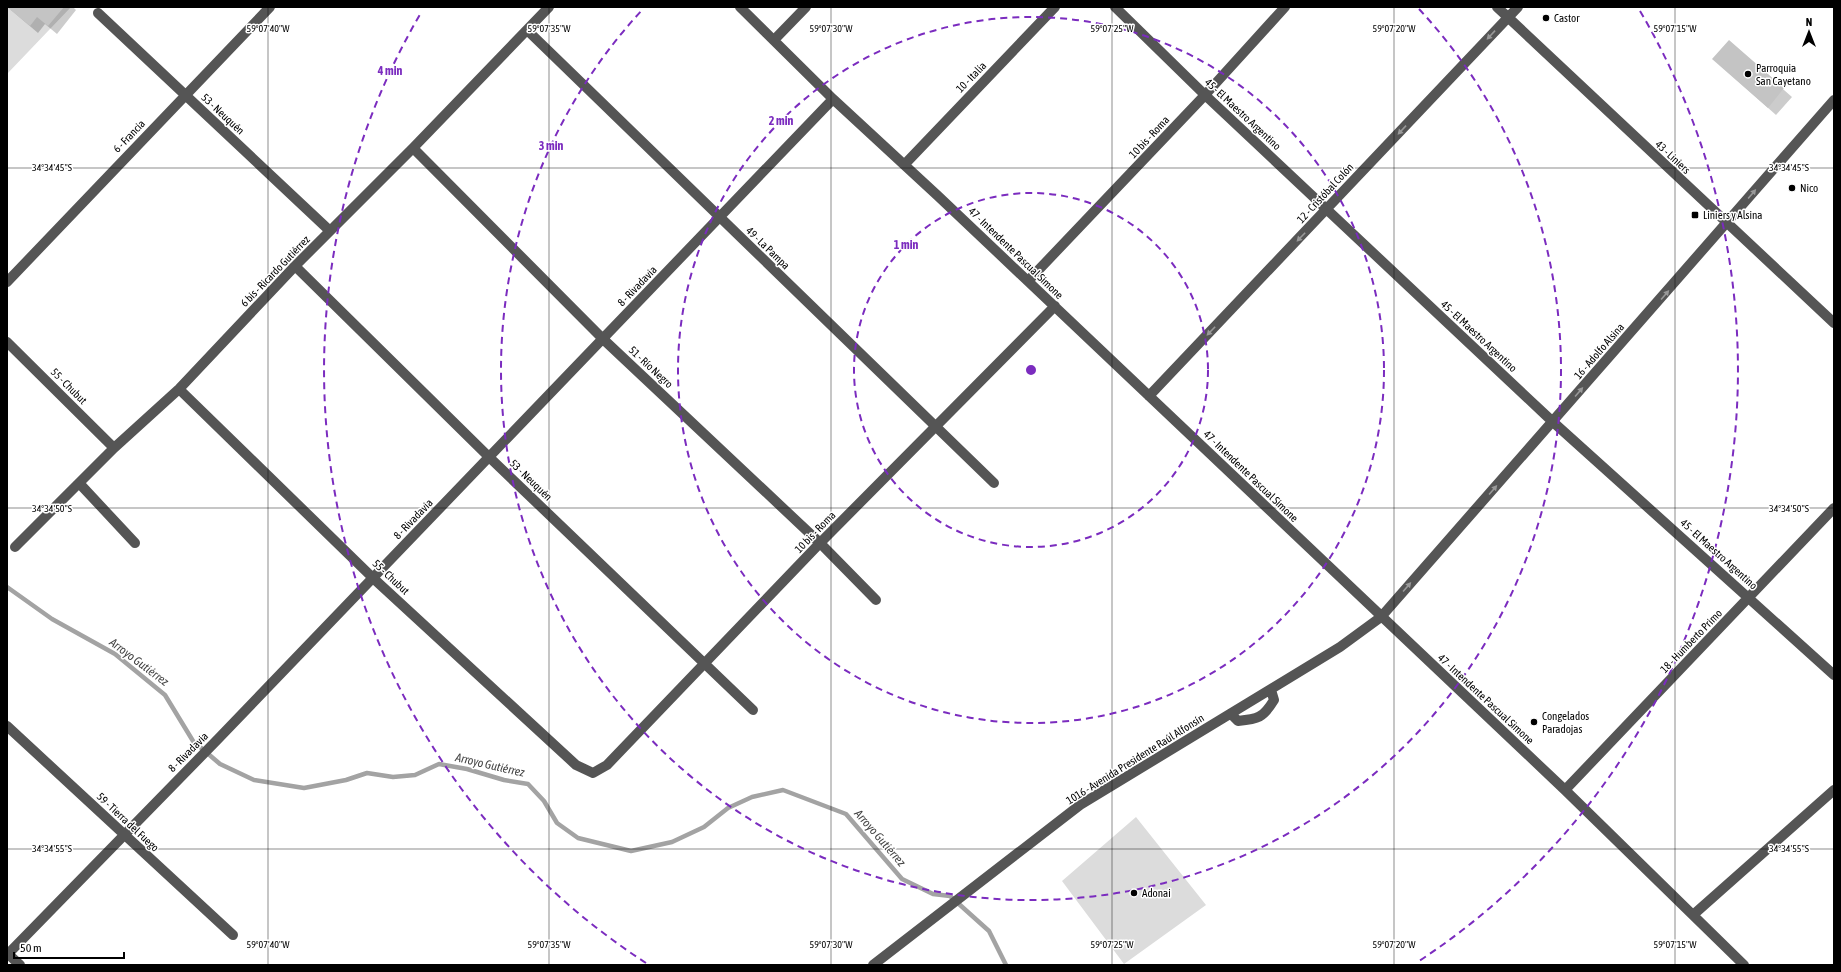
<svg xmlns="http://www.w3.org/2000/svg" width="1841" height="972" font-family="'Asap Condensed',sans-serif">
<style>
.green{fill:#dcdcdc}
.shadow{fill:#0003}
.lines{fill:none;stroke-linecap:round;stroke-linejoin:round}
.stream{stroke:#a3a3a3;stroke-width:4.5}
.building{fill:#c4c4c4}
.minor{stroke:#555;stroke-width:10}
.oneway{fill:#999}
.ticks{fill:none;stroke:#000;stroke-width:1;stroke-opacity:0.45}
.ring{fill:none;stroke:#7b2cbf;stroke-width:2;stroke-dasharray:7 5}
.poi-dot{fill:#000;stroke:#fff;stroke-width:1.5}
.labels{text-anchor:middle;stroke-width:3;stroke-linejoin:round;paint-order:stroke}
.poi-label{font-size:11px;fill:#000;stroke:#fff;text-anchor:start}
.street-label{font-size:11px;fill:#000;stroke:#fff}
.water-label{font-size:12px;font-style:italic;fill:#444;stroke:#fff}
.ticks-label{font-size:10px;text-anchor:middle;fill:#000;stroke:#fff;stroke-width:3;stroke-linejoin:round;paint-order:stroke}
.centre{fill:#7b2cbf;stroke:#fff;stroke-width:2}
.ring-label{font-size:12px;text-anchor:middle;font-weight:bold;fill:#7b2cbf;stroke:#fff;stroke-width:3;stroke-linejoin:round;paint-order:stroke}
</style>
<rect width="100%" height="100%" fill="#fff"/>
<path class="green" d="M7,7h64l-64,67z
M1136,817l70,88 -82,59 -62,-83z"/>
<path class="shadow" d="M14,7h59l3,3 -19,24 -12,-10 -7,9 -27,-23z
M1729,42l63,55 -16,18 -54,-48z"/>
<g class="lines">
<path class="stream" d="M7,587l45,32 63,35 50,41 28,46 27,23 34,16 50,8 42,-8 21,-7 26,4 22,-2 24,-11 28,5 37,11 24,4 16,17 13,22 21,15 53,13 41,-9 32,-15 24,-19 24,-11 31,-7 63,24 56,65 31,15 17,2 39,35 17,34"/>
</g>
<path class="building" d="M7,7h57l-16,19 -11,-9 -7,9z
M1729,40l55,48 -16,20 -56,-49z"/>
<g class="lines">
<path class="minor" d="M740,7l93,92 105,97 627,594 179,175
M1115,7l90,88 348,327 281,253
M1497,7l337,316
M98,13l232,218
M527,30l467,453
M774,40l32,-33
M413,148l190,191 217,204 56,57
M905,164l150,-157
M295,266l194,191 264,253
M1028,281l177,-186 80,-88
M7,282l263,-275
M7,342l107,106
M179,389l194,189 203,187 17,8 14,-8 213,-222 235,-237
M1149,396l369,-389
M79,483l56,60
M15,547l99,-99 65,-59 116,-123 118,-118 136,-141
M1231,714l7,7c20,-2 25,-3 36,-21l-3,-10
M7,726l226,209
M1565,790l269,-282
M1693,915l141,-125
M7,953l13,12
M7,955l211,-216 615,-640
M873,965l207,-160 260,-158 41,-30 453,-517"/>
</g>
<defs><path id="oneway-solid" d="M-6-.8H1V-3.2L6.5 0L1 3.2V.8H-6Z"/></defs>
<g class="oneway">
<use href="#oneway-solid" transform="translate(1491 35) rotate(133)"/>
<use href="#oneway-solid" transform="translate(1402 130) rotate(133)"/>
<use href="#oneway-solid" transform="translate(1752 194) rotate(-50)"/>
<use href="#oneway-solid" transform="translate(1301 237) rotate(134)"/>
<use href="#oneway-solid" transform="translate(1665 295) rotate(-49)"/>
<use href="#oneway-solid" transform="translate(1211 331) rotate(134)"/>
<use href="#oneway-solid" transform="translate(1579 392) rotate(-49)"/>
<use href="#oneway-solid" transform="translate(1493 490) rotate(-49)"/>
<use href="#oneway-solid" transform="translate(1407 587) rotate(-49)"/>
</g>
<path class="ticks" d="M268,7v958M549,7v958M831,7v958M1112,7v958M1394,7v958M1675,7v958M7,168h1827M7,508h1827M7,849h1827"/>
<g class="ring">
<circle cx="1031" cy="370" r="177"/>
<circle cx="1031" cy="370" r="353"/>
<path d="M1419 9A530 530 0 1 1 643 9"/>
<path d="M646 963A707 707 0 0 1 422 11M1640 11A707 707 0 0 1 1416 963"/>
</g>
<g class="poi-dot">
<circle cx="1546" cy="18" r="4"/>
<circle cx="1748" cy="74" r="4"/>
<circle cx="1792" cy="188" r="4"/>
<rect x="1691" y="211" width="8" height="8" rx="2"/>
<circle cx="1534" cy="722" r="4"/>
<circle cx="1134" cy="893" r="4"/>
</g>
<g class="labels">
<g class="poi-label">
<text x="1554" y="22">Castor</text>
<text x="1756" y="72">Parroquia<tspan x="1756" dy="13">San Cayetano</tspan></text>
<text x="1800" y="192">Nico</text>
<text x="1703" y="219">Liniers y Alsina</text>
<text x="1542" y="720">Congelados<tspan x="1542" dy="13">Paradojas</tspan></text>
<text x="1142" y="897">Adonai</text>
</g>
<g class="street-label">
<text transform="translate(971 77) rotate(-46)" y="4">10 - Italia</text>
<text transform="translate(223 114) rotate(43)" y="4">53 - Neuquén</text>
<text transform="translate(1243 114) rotate(43)" y="4">45 - El Maestro Argentino</text>
<text transform="translate(129 136) rotate(-46)" y="4">6 - Francia</text>
<text transform="translate(1149 137) rotate(-47)" y="4">10 bis - Roma</text>
<text transform="translate(1673 157) rotate(43)" y="4">43 - Liniers</text>
<text transform="translate(1325 193) rotate(-47)" y="4">12 - Cristóbal Colón</text>
<text transform="translate(768 248) rotate(44)" y="4">49 - La Pampa</text>
<text transform="translate(1016 253) rotate(44)" y="4">47 - Intendente Pascual Simone</text>
<text transform="translate(275 271) rotate(-46)" y="4">6 bis - Ricardo Gutiérrez</text>
<text transform="translate(637 286) rotate(-46)" y="4">8 - Rivadavia</text>
<text transform="translate(1479 336) rotate(43)" y="4">45 - El Maestro Argentino</text>
<text transform="translate(1599 351) rotate(-49)" y="4">16 - Adolfo Alsina</text>
<text transform="translate(651 367) rotate(43)" y="4">51 - Río Negro</text>
<text transform="translate(69 386) rotate(45)" y="4">55 - Chubut</text>
<text transform="translate(1251 476) rotate(44)" y="4">47 - Intendente Pascual Simone</text>
<text transform="translate(531 480) rotate(44)" y="4">53 - Neuquén</text>
<text transform="translate(413 519) rotate(-46)" y="4">8 - Rivadavia</text>
<text transform="translate(815 532) rotate(-46)" y="4">10 bis - Roma</text>
<text transform="translate(1719 554) rotate(42)" y="4">45 - El Maestro Argentino</text>
<text transform="translate(391 577) rotate(43)" y="4">55 - Chubut</text>
<text transform="translate(1691 641) rotate(-46)" y="4">18 - Humberto Primo</text>
<text transform="translate(1486 699) rotate(43)" y="4">47 - Intendente Pascual Simone</text>
<text transform="translate(188 752) rotate(-45)" y="4">8 - Rivadavia</text>
<text transform="translate(1135 759) rotate(-32)" y="4">1016 - Avenida Presidente Raúl Alfonsín</text>
<text transform="translate(128 822) rotate(43)" y="4">59 - Tierra del Fuego</text>
</g>
<g class="water-label">
<text transform="translate(139 662) rotate(37)" y="4">Arroyo Gutiérrez</text>
<text transform="translate(490 765) rotate(13)" y="4">Arroyo Gutiérrez</text>
<text transform="translate(880 838) rotate(49)" y="4">Arroyo Gutiérrez</text>
</g>
</g>
<g class="ticks-label">
<text x="268" y="32">59°07'40"W</text>
<text x="549" y="32">59°07'35"W</text>
<text x="831" y="32">59°07'30"W</text>
<text x="1112" y="32">59°07'25"W</text>
<text x="1394" y="32">59°07'20"W</text>
<text x="1675" y="32">59°07'15"W</text>
<text x="52" y="171">34°34'45"S</text>
<text x="1789" y="171">34°34'45"S</text>
<text x="52" y="512">34°34'50"S</text>
<text x="1789" y="512">34°34'50"S</text>
<text x="52" y="852">34°34'55"S</text>
<text x="1789" y="852">34°34'55"S</text>
<text x="268" y="948">59°07'40"W</text>
<text x="549" y="948">59°07'35"W</text>
<text x="831" y="948">59°07'30"W</text>
<text x="1112" y="948">59°07'25"W</text>
<text x="1394" y="948">59°07'20"W</text>
<text x="1675" y="948">59°07'15"W</text>
</g>
<circle cx="1031" cy="370" r="6" class="centre"/>
<g class="ring-label">
<text x="390" y="75">4 min</text>
<text x="781" y="125">2 min</text>
<text x="551" y="150">3 min</text>
<text x="906" y="249">1 min</text>
</g>
<rect width="1841" height="972" fill="none" stroke="#000000" stroke-width="16"/>
<g transform="translate(1809 32)" stroke="#ffffff" stroke-width="3" paint-order="stroke">
<path d="M0-3L7 15L0 10L-7 15Z" fill="#000000"/>
<text y="-6" font-size="11" font-weight="bold" text-anchor="middle" fill="#000000">N</text>
</g>
<path d="M14 952v6h110v-6" fill="none" stroke="#000000" stroke-width="2"/>
<text x="20" y="952" font-size="12" fill="#000000" stroke="#ffffff" stroke-width="3" paint-order="stroke">50 m</text>
</svg>
